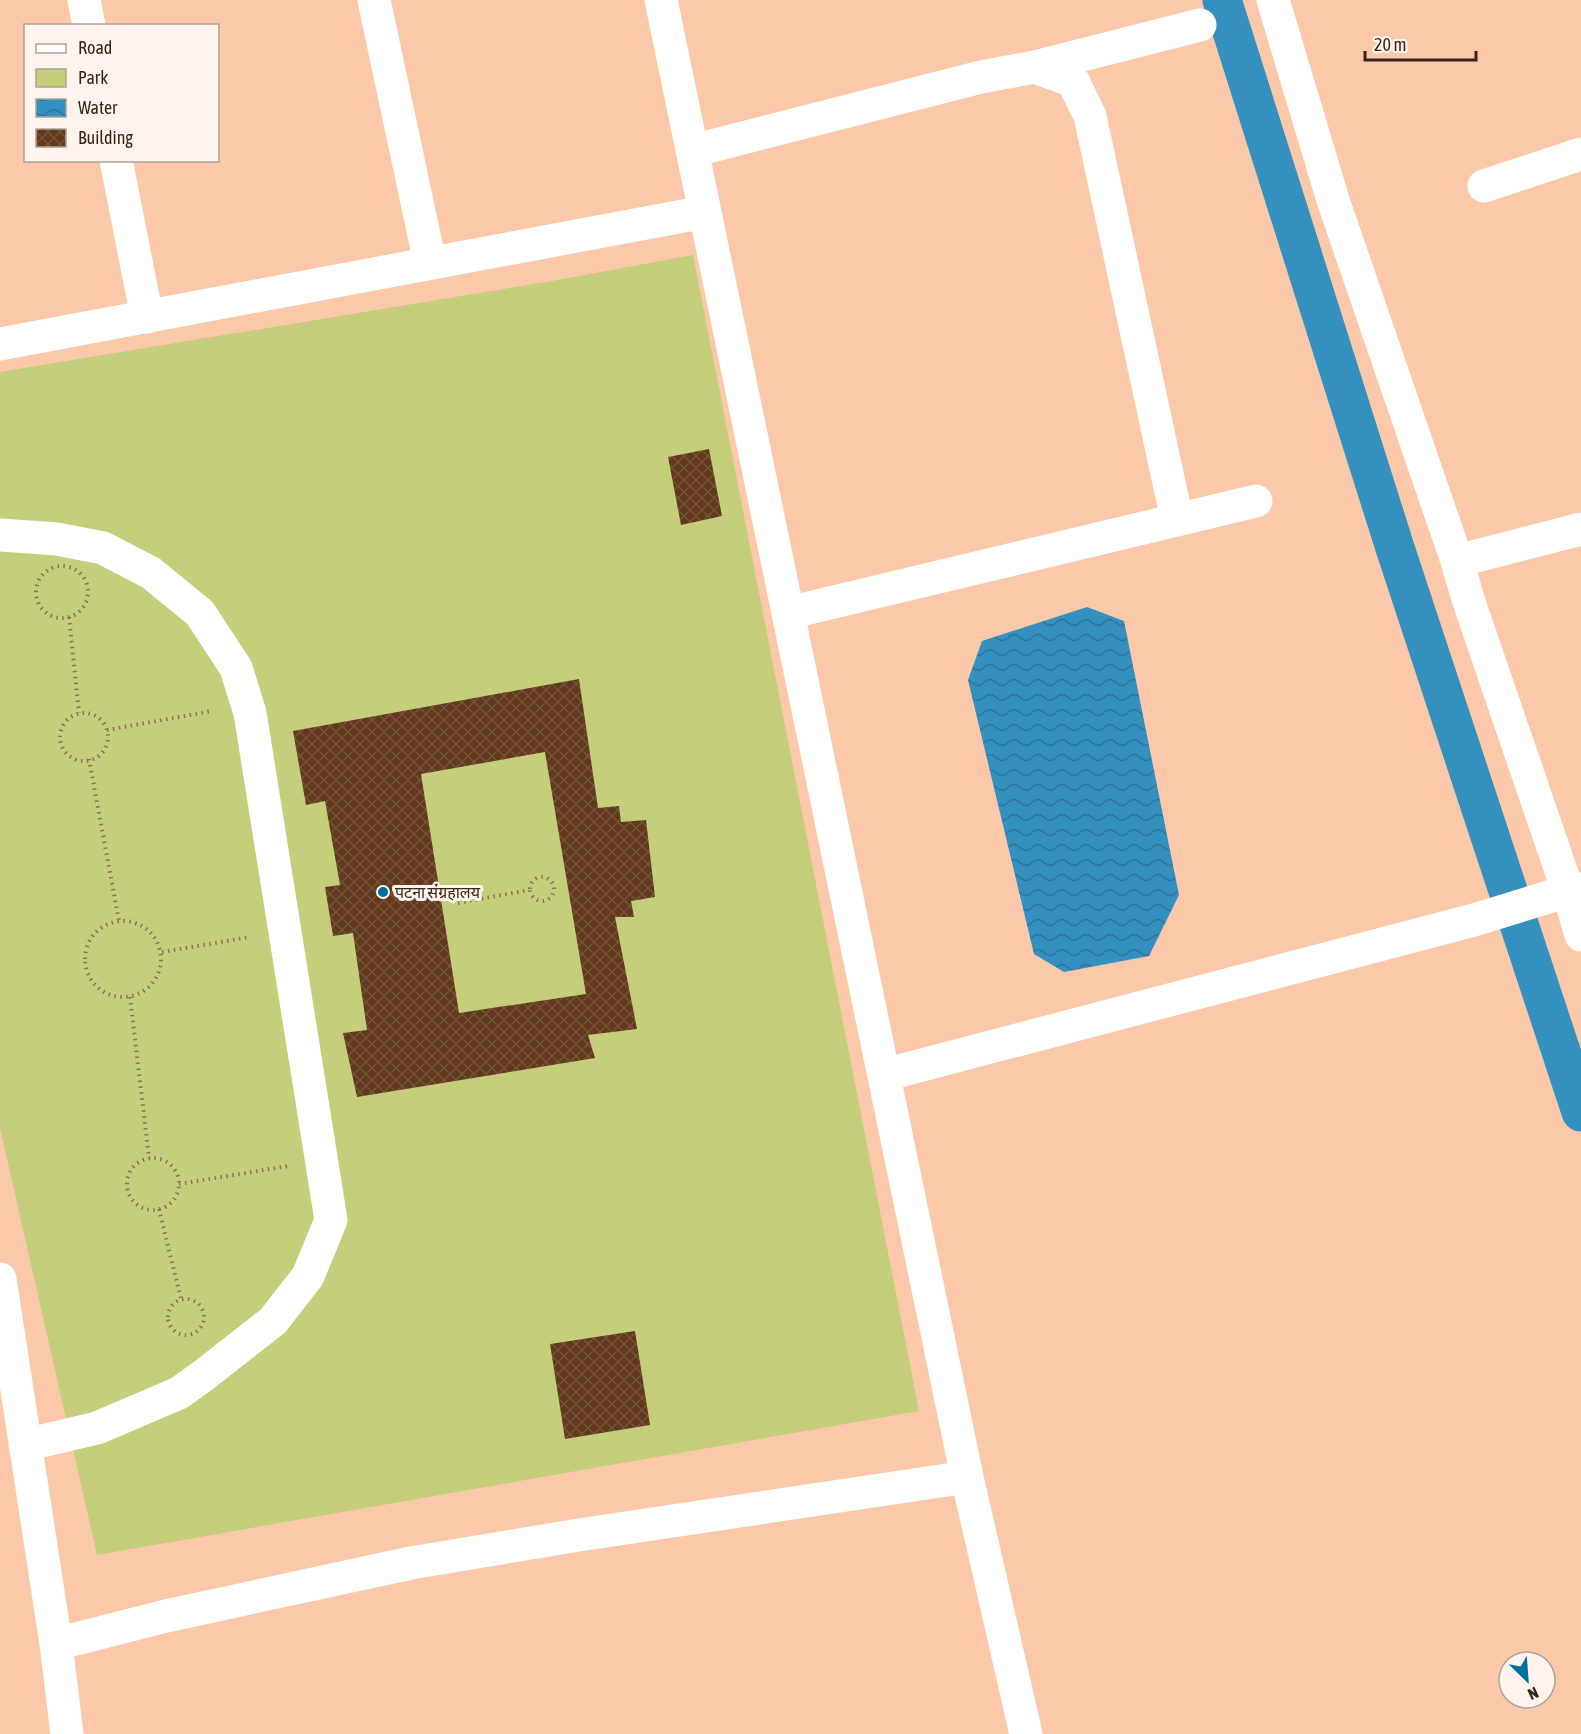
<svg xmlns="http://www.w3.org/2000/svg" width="1581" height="1734" font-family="'Asap Condensed','Noto Sans Devanagari',sans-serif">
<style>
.park{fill:#c4ce7b}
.water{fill:url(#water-waves)}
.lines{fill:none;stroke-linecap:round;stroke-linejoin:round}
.canal{stroke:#3490bf;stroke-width:39}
.building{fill:url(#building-cross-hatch);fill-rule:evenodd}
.path{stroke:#906f5a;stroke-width:4;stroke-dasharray:1.5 4.5;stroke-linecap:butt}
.minor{stroke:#fff;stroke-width:33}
.poi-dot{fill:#006f9b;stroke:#fef4ed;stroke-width:2}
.labels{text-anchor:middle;stroke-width:6;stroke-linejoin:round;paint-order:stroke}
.poi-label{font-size:16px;fill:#382519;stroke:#fef4ed;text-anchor:start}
</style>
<defs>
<pattern id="water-waves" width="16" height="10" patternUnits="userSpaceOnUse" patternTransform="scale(1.5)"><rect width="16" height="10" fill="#3490bf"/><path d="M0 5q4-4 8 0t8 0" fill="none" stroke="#2d759a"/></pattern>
<pattern id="building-cross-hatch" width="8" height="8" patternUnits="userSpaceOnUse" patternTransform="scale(1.5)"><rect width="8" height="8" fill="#62391c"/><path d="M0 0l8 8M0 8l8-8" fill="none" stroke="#75543c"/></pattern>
</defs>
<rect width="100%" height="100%" fill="#fbc9a9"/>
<path class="park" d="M693,255l226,1156 -822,144 -97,-427v-756l552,-91z"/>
<path class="water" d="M1087,607l37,14 55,274 -30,61 -85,16 -30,-18 -66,-274 14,-39z"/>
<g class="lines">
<path class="canal" d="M1222,0l173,548 186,564"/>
</g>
<path class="building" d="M709,449l13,67 -41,9 -13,-68z
M579,679l19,129 21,-2 2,16 25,-2 9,77 -24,4 3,16h-19l22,112 -49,6 7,23 -238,39 -14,-64 24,-3 -14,-97 -20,3 -8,-49 15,-2 -15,-84 -19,4 -13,-74zM545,752l41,242 -127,19 -38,-239z
M635,1331l15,94 -85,14 -15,-95z"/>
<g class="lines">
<path class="path" d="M36 592a26 26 0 1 1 52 0a26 26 0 1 1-52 0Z
M69,617l10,96
M60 737a24 24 0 1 1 48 0a24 24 0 1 1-48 0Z
M107,730l105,-19
M89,759l30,162
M530 889a12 12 0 1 1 24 0a12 12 0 1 1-24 0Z
M458,903l71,-13
M85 959a38 38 0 1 1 76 0a38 38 0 1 1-76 0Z
M162,952l88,-15
M130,997l19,161
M127 1184a26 26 0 1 1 52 0a26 26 0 1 1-52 0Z
M179,1184l109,-18
M159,1209l22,90
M168 1317a18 18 0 1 1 36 0a18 18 0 1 1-36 0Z"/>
<path class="minor" d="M84,0l5,26
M374,0l56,263
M661,0l306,1477 59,257
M1273,0l60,200 124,361 12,41 99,289 13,44
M1035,67l165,-42
M692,151l289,-74 54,-10 38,14 17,35 87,404
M116,160l31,157
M1484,186l97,-32
M0,344l705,-132
M0,535l57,4 46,9 48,25 49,40 36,55 14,45 81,507 -23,56 -35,45 -69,54 -25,18 -82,35 -72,17
M1457,561l124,-32
M788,613l468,-112
M884,1075l590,-155 94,-29 13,-2
M0,1279l56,365 11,90
M56,1644l110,-28 245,-53 168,-28 388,-58"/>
</g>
<circle class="poi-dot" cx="383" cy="892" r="6"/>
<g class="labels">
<g class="poi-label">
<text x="395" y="898">पटना संग्रहालय</text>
</g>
</g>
<rect x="24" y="24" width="195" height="138" fill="#fef4ed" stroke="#afa198" stroke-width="1.5"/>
<rect x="36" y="44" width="30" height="9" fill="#ffffff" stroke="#afa198" stroke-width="1.5"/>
<text x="78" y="54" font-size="18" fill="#382519">Road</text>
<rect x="36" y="69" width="30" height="18" fill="#c4ce7b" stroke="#afa198" stroke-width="1.5"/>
<text x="78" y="84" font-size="18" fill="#382519">Park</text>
<rect x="36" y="99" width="30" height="18" fill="url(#water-waves)" stroke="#afa198" stroke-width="1.5"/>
<text x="78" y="114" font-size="18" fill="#382519">Water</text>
<rect x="36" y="129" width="30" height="18" fill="url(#building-cross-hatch)" stroke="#afa198" stroke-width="1.5"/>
<text x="78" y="144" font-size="18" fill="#382519">Building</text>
<g transform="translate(1527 1680) rotate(155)"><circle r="28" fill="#fef4ed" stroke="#afa198" stroke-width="1.5"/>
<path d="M0-4.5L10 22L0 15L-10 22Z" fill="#006f9b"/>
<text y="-9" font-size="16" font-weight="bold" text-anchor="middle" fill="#382519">N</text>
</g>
<path d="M1365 51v9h111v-9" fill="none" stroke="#382519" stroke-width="3"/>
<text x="1374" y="51" font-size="18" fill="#382519" stroke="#fef4ed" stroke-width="4.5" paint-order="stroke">20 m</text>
</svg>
